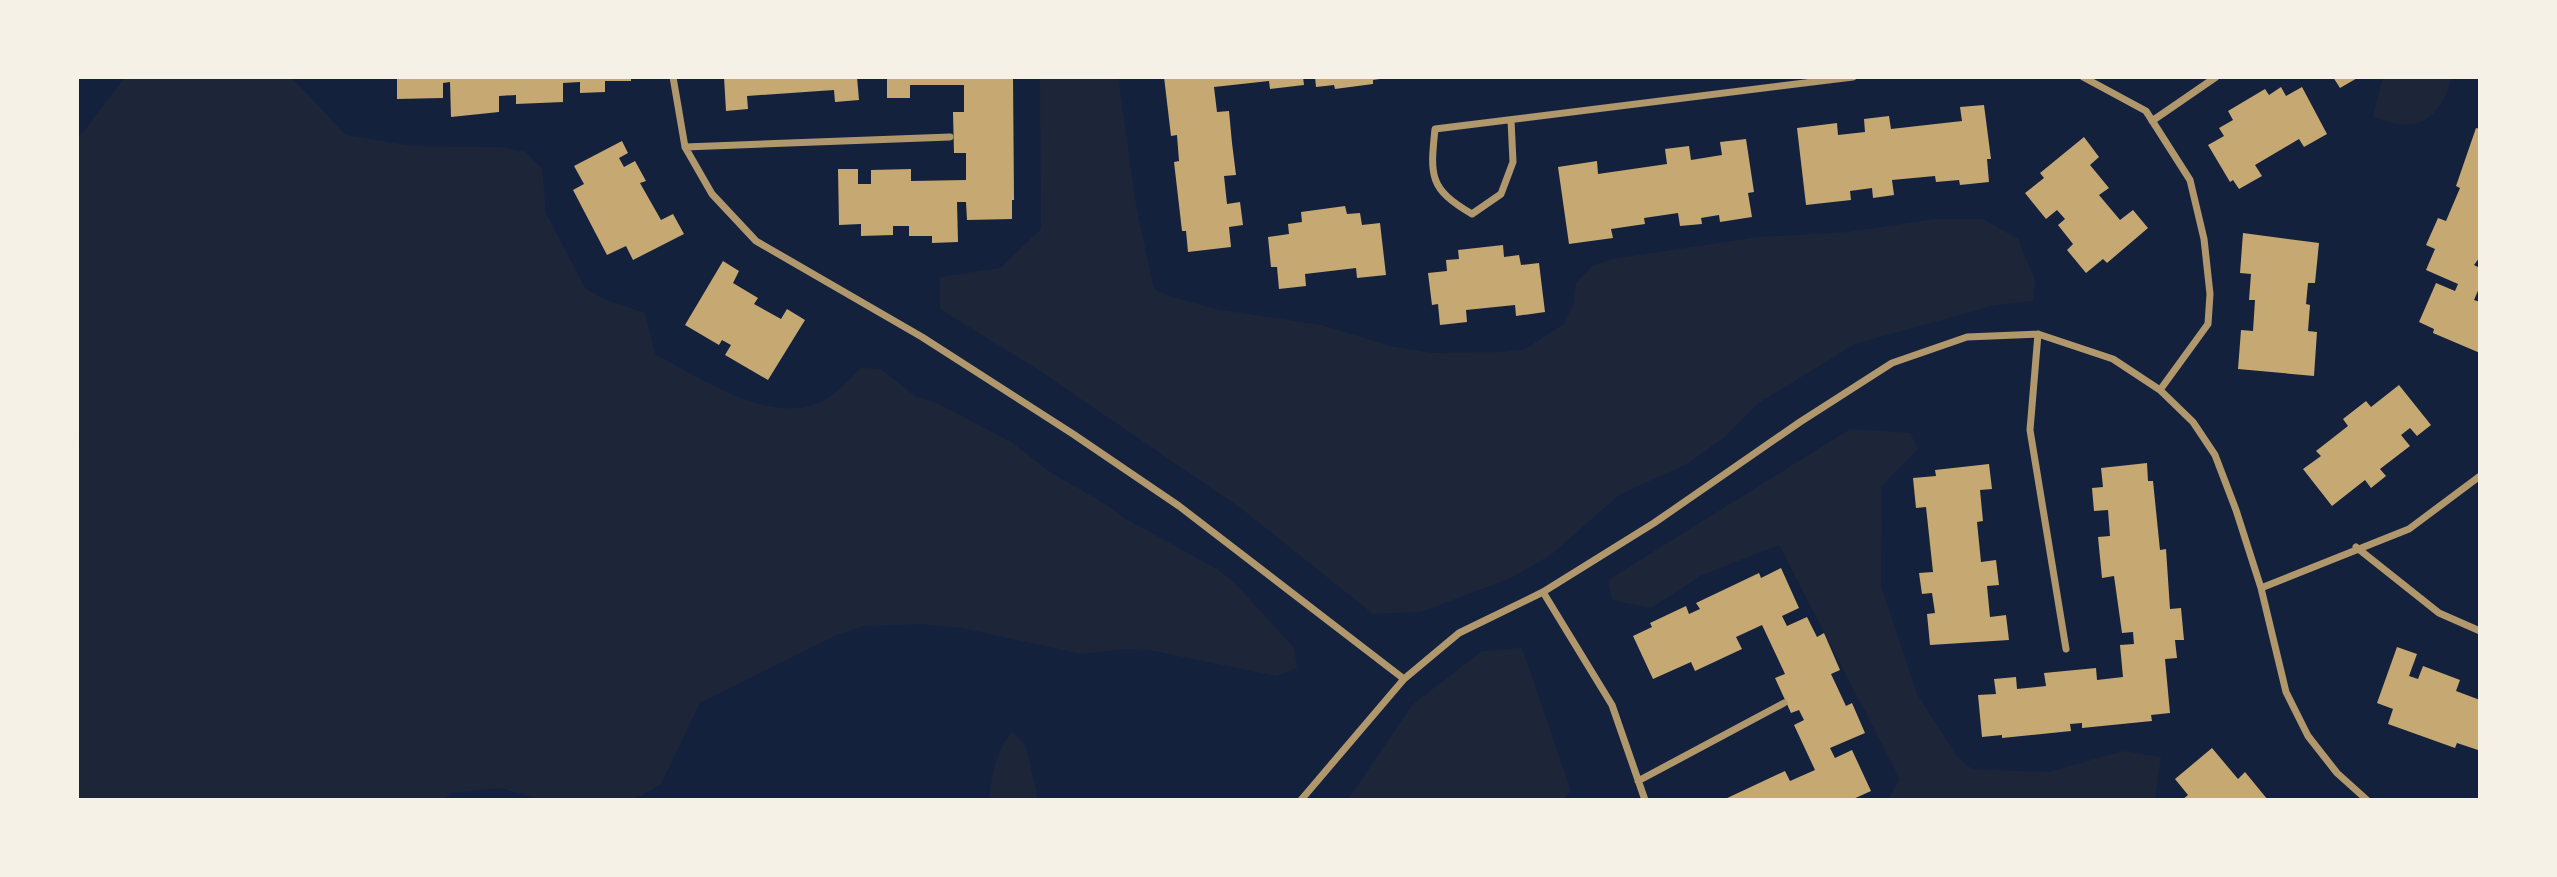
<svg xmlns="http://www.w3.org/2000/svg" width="2557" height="877" font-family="Overpass,sans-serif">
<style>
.green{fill:#1d2539}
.building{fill:#c6a872}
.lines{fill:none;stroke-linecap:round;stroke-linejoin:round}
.minor{stroke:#b1986c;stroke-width:7}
</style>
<rect width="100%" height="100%" fill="#14213d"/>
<path class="green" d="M125,77h166l55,58 66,11 88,1 26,5 16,17 4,44 39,75 19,11 41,14 10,41c46,24 123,78 174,43 12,-7 22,-20 32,-29l20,1 35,28 21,6 74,39 39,30 57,33 17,13 93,51 17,13 60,66 3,20 -21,8 -127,-26 -23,-1 -44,5 -120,-26 -42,-4 -56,2 -25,8 -139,69 -39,81 -20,12 -14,4h-83l-44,-12 -48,5 -9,7h-366v-345l3,-11 -3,-43v-261z
M1040,77h78l18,128 18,84 18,8 44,12 106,16 68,21 42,7 71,-1 22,-3 39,-25 9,-19 3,-22 16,-17 20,-7 147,-22 89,-5 87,-13h48l35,20 17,42 -2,20 -38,4 -140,39 -98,60 -32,33 -38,27 -68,31 -67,59 -41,24 -90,34 -48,2 -131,-105 -205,-140 -97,-60v-32l60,-9 41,-39z
M2383,77h69c-12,44 -37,59 -79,39z
M1850,429l60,4 8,16 -36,37 -1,100 36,108 41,64 14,11 77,3 74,-21 38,6 -6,43h-267l12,-21 -121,-234 -77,30 -51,33 -39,-8 -4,-20z
M1522,648l49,143 -9,9h-214l64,-95 70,-54z
M1012,731l14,15 12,54h-49c3,-27 7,-47 23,-69z"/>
<path class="building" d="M397,77h234v4h-26v11l-25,1v-11l-17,1v19l-47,2v-9l-17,1v16l-48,5 -1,-35 -7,1v15l-46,1z
M724,77h133l2,23 -24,2 -1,-12 -87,6 1,13 -22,2z
M887,77h126l1,123h-2v19l-45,1 -1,-18h-9l1,40 -26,1v-7h-23v-10h-16v9l-32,1v-12l-22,1 -1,-56h20v15h13v-14l40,-1v12l55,-1v-27h-12l-1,-41h11v-27h-54v13h-23z
M1164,77h139l1,8 -34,4 -1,-8 -55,6 3,25 12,-1 3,32 4,32 -12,1 3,28 13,-2 3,23 -14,2 2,20 -43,5 -2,-21h-4l-8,-69 5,-1 -2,-26 -6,1z
M1315,77h64l1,2 -7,1v4l-38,5 -1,-4 -18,2z
M2333,77h26l-19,11z
M2281,87l5,9 16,-9 25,47 -23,13 -5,-8 -44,26 7,11 -23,13 -6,-9 -3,2 -22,-37 16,-9 -5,-8 14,-8 -5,-9 37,-22 4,6z
M1984,105l7,54h-4l2,23 -29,3 -1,-5 -23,2 -1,-6 -43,4 2,15 -21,3 -1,-10 -22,3 1,9 -45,5 -9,-77 40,-5 1,12 27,-3 -1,-13 25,-3 2,13 71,-8 -2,-14z
M2476,128l4,1v128l-6,8 6,3v18l-6,14 6,2v51l-47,-20 1,-4 -15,-7 17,-39 19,8 3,-7 -32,-14 9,-21 -9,-4 12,-27 8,3 14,-33 -4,-2z
M2084,137l15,20 -9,8 19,23 -10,7 21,25 13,-10 15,18 -41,35 -4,-4 -17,14 -19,-23 6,-6 -15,-19 7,-6 -8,-9 -11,9 -21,-26 19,-15 -4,-5z
M1746,139l8,53 -6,1 4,24 -32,5 -1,-7 -18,3 1,6 -22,2 -2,-13 -34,5 1,6 -34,5 2,9 -44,6 -11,-77 39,-6 1,13 69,-10 -2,-15 24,-3 2,14 31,-5 -2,-13z
M622,141l6,12 -9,5 5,9 11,-6 11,20 -6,2 21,37 12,-6 11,20 -51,26 -7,-14 -19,9 -34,-65 11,-6 -10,-18z
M1345,206l2,8 13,-1 2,12 18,-2 6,52 -29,3 -1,-10 -51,6 1,12 -27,3 -2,-22h-6l-3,-30 21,-3 -1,-10 14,-2 -1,-10z
M2243,233l76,10 -4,40h-7l-2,21 4,1 -2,26 9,1 -3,44 -76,-7 3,-39 12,1 2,-31h-6l2,-26 -11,-1z
M1503,245l1,12 15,-2 2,10 18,-2 6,49 -29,4 -1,-11 -49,5 1,12 -27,3 -2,-21 -6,1 -4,-32 19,-2 -1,-11 13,-1 -1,-9z
M723,261l16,10 -6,12 25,15 -4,6 27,15 6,-10 18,11 -37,60 -43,-25 6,-10 -9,-5 -3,5 -34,-20z
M2399,385l32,40 -14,11 -7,-8 -9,7 9,11 -30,23 6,7 -15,12 -6,-8 -33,26 -29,-37 18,-13 -5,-5 32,-25 -5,-7 23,-18 5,6z
M2147,463l1,18h5l7,69 6,-1 4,60 11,-1 3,32h-9l2,18 -12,1 5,54 -19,2 1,6 -70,7v-5l-12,1 1,7 -69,7v-3l-20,2 -4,-42 18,-1 -2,-15 22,-2 1,12 29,-3 -2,-13 52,-5 1,12 26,-3 -3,-32 14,-1 -1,-12 -11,1 -8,-57 -12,2 -4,-41 12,-1 -2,-26 -14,1 -2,-23 11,-1 -2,-19z
M1989,464l3,25 -12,1 3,31 -6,1 4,40 15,-2 3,25 -12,1 3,31 16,-2 3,25 -79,5 -3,-31 8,-1 -3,-20 -10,1 -3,-21 14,-1 -7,-65 -10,1 -3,-30 23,-2 -1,-6z
M1781,568l18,40 -17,8 5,10 20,-9 10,20 7,-4 16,37 -9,4 15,32 6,-3 13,30 -35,15 5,10 17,-8 19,41 -20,9h-128l62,-29 5,10 25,-11 -21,-45 10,-5 -5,-10 -8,3 -16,-35 10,-4 -23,-49 -26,12 6,12 -47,22 -4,-9 -38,17 -20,-43 19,-9 -2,-4 36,-17 3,8 11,-5 -4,-6 63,-30 2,5z
M2397,647l20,7 -8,22 9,3 5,-13 37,14 -4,11 24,9 -2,50 -21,-7 -2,5 -67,-24 5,-15 -16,-6z
M2212,748l26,31 7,-7 23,28h-86l6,-5 -13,-16z"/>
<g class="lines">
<path class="minor" d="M673,77l12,70 27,47 44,47 166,96 151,97 106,72 225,173
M2083,77l63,34 44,69 14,59 6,55 -2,30 -48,66
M1511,120l2,42 -12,32 -29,20c-43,-25 -42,-38 -37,-85l418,-52
M2152,121l64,-44
M685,147l265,-10
M2038,334l-8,96 36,219
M2356,547l83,66 41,18
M2261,588l148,-59 71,-53
M1543,592l69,113 33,95
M1638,781l146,-78
M1301,800l103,-121 55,-46 84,-41 111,-69 146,-101 92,-59 75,-26 71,-3 75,25 47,31 33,32 22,33 21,55 25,78 25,104 22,44 29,37 30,27"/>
</g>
<rect width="2557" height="877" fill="none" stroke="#f6f1e7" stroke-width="158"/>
</svg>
